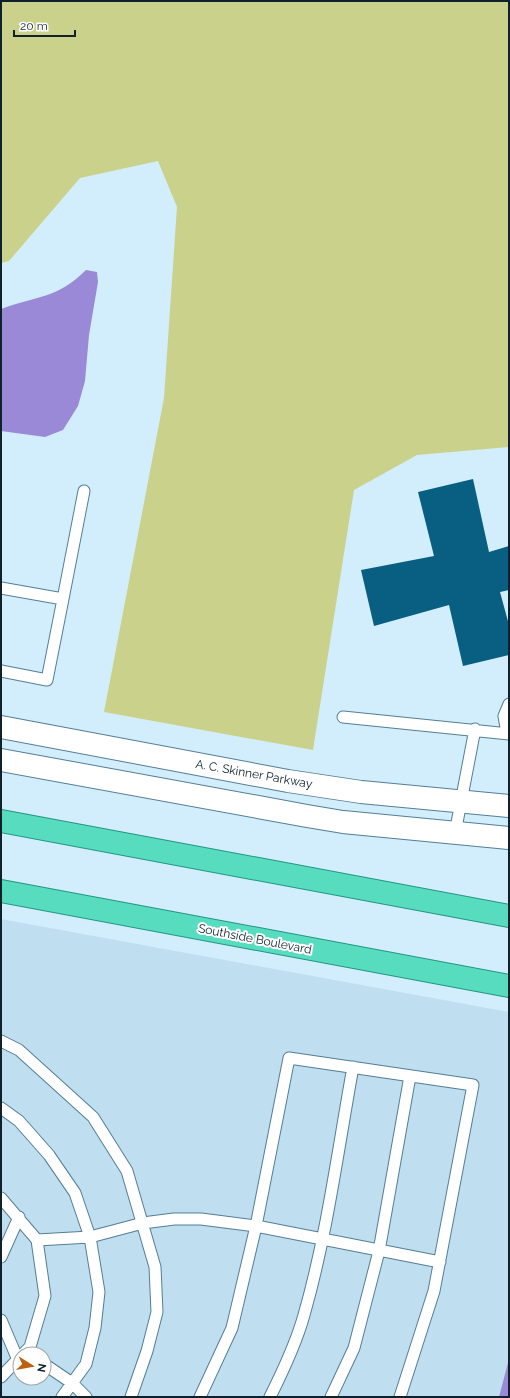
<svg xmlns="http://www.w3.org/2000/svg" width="510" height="1398" font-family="Raleway,sans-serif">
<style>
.built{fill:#bfdef0;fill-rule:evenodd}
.green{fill:#cad18b}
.water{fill:#9a89d7}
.building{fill:#085f81}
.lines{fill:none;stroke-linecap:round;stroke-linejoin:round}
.service-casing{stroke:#537e96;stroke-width:13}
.secondary-casing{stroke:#537e96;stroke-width:24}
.trunk-casing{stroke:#229681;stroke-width:24}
.service{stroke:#fff;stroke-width:11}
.secondary{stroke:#fff;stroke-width:22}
.trunk{stroke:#57dcbf;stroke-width:22}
.labels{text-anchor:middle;stroke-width:4;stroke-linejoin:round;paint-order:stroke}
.street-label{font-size:12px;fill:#0f222b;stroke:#fff}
</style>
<rect width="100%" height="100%" fill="#d2eefd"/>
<path class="built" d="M1,919l508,93v385h-508zM20,1354h24v24h-24z"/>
<path class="green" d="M1,1h508v446l-92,8 -63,35 -41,260 -209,-38 60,-314 13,-191 -19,-46 -78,17 -71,83 -8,2z"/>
<path class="water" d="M86,270l11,2 1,10 -9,53 -4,46 -7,25 -15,24 -18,7 -44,-6v-122c35,-13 56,-10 85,-39z
M509,1359v38h-10z"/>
<path class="building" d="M473,479l16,73 20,-6v44l-9,2 9,33v30l-46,11 -14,-61 -75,21 -13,-56 73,-14 -16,-64z"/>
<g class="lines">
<g class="service-casing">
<path id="service" d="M1,588l62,11 -16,81 -46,-9
M63,599l21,-108
M343,717l166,17
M507,733l-3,-17 5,-12
M455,833l20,-104
M1,1041l18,9 74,67 34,54 28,96 2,45 -10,39 -16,46
M1,1108l18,13 30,34 26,38 15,44 9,55 -4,36 -9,36 -24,33
M1,1198l36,42 8,56 -15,51 -7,7
M37,1240l53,-3 53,-14 31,-4h27l55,7 184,36
M1,1257l18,-40
M1,1320l17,40
M44,1364l28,19 14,14
M1,1377l19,-20
M200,1397l32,-69 24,-102 33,-168 184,27 -39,206 -34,106
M270,1397c13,-26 26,-53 34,-82 23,-80 34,-166 49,-248
M331,1397l23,-49 25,-97 31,-175"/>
</g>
<g class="secondary-casing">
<path id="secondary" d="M1,727l287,54 73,11 148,14
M1,760l306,56 36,6 166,16"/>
</g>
<g class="trunk-casing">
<path id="trunk" d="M1,821l508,95
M1,891l508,95"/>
</g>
<use href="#service" class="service"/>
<use href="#secondary" class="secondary"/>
<use href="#trunk" class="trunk"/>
</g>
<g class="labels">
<g class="street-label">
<text transform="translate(254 774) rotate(10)" y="4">A. C. Skinner Parkway</text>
<text transform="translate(255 939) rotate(11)" y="4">Southside Boulevard</text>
</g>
</g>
<rect width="510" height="1398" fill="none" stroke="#0f222b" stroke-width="4"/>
<g transform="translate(32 1366) rotate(101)"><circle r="19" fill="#ffffff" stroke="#9fa7aa"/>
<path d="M0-3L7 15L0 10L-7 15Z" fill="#bd6011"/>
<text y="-6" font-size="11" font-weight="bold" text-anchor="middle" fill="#0f222b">N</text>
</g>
<path d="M14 30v6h61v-6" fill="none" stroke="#0f222b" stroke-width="2"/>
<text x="20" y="30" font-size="12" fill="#0f222b" stroke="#ffffff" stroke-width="3" paint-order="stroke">20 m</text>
</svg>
